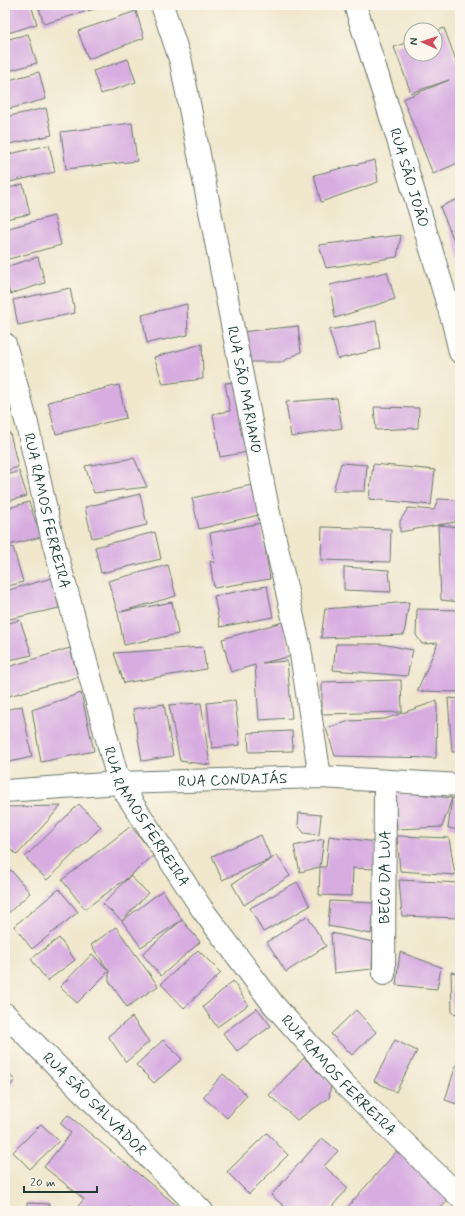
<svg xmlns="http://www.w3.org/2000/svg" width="465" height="1216" font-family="Mynerve,sans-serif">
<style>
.building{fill:#d7ace1}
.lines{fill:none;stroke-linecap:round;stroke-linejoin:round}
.minor-casing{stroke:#68786a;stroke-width:24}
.minor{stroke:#fff;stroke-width:22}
.labels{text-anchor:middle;stroke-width:3;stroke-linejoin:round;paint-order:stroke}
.street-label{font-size:15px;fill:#1f3d34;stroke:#fbf7ec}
</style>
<rect width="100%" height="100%" fill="#fbf7ec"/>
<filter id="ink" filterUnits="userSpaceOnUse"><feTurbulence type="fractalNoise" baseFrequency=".025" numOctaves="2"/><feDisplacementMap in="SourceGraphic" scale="8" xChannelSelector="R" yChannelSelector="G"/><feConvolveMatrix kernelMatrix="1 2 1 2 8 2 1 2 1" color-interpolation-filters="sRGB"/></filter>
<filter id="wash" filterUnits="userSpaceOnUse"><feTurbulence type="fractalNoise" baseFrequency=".012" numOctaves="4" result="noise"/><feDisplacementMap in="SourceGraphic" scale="16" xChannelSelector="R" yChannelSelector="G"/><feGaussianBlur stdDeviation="0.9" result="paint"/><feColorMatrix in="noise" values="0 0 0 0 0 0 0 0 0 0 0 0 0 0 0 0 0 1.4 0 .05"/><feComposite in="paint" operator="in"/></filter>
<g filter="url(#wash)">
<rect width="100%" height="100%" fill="#f1e7cd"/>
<g id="blocks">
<path class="building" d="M5,5h26l6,19 -32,10z
M38,5h70l-64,19z
M136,11l8,27 -56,21 -10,-28z
M444,28l16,43v91l-27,12 -30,-75 46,-19 -38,13 -17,-46 17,-6v13h24v-22z
M28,34l9,29 -32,9v-32z
M128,59l8,23 -35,12 -8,-23z
M39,72l7,27 -41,11v-29z
M46,108l6,27 -47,10v-28z
M132,123l5,38 -71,8 -5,-37z
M49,145l6,27 -50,11v-28z
M375,160l3,22 -57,20 -7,-27z
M23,184l7,30 -25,5v-30z
M460,198v43l-5,2 -15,-36z
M54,216l7,29 -56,15v-31z
M401,235l-4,22 -71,11 -7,-23z
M460,242v18h-1l-4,-17z
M38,257l7,26 -35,11 -5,-15v-12z
M387,272l8,27 -60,19 -5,-33z
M70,288l5,25 -57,12 -5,-25z
M187,304l1,31 -41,8 -5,-28z
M376,321l4,28 -42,10 -9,-29z
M298,326l3,26 -19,10h-37l-4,-30z
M202,344l1,35 -40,5 -9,-27z
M236,382l12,70 -28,5 -7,-43 17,-3 -5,-28z
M119,385l7,33 -70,16 -8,-32z
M337,398l5,30 -51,9 -5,-35z
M374,407l45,1 -1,20 -42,2z
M10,433l8,34 -13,4v-37z
M134,458l13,29 -53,6 -9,-27z
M341,463l26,2 -2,26h-32z
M373,464l62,6 -4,35 -62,-6z
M19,471l8,25 -22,6v-26z
M252,485l7,30 -60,14 -7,-31z
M140,494l7,31 -55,13 -7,-31z
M438,499l22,1v21l-60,11v-11l8,-13 26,2z
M29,502l12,35 -36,9v-37z
M261,523l9,56 -56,9 -4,-27 5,2 -5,-30z
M438,525l22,2v75l-19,-2z
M322,527l69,2 -1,33 -69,-2z
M155,532l6,27 -60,14 -6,-26z
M13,547l10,35 -18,5v-38z
M168,565l8,31 -56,16 52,-10 6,32 -54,11 -6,-32 -10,-32z
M344,567l45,3 2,22 -47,-2z
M52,578l7,30 -54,12v-29z
M267,586l6,31 -53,10 -6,-31z
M409,602l-5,33 -83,3 4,-29z
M417,609l43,1v82l-43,-1 21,-48 -16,1 -6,-9z
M20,620l12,35 -27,6v-37z
M283,622l9,34 -30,7 25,-2 5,57 -33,2 -4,-55 -24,7 -9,-33z
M336,644h45l32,6 -6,26 -74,-6z
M203,647l3,22 -82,14 -10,-30z
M70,648l8,29 -73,20v-29z
M401,680l1,32 -80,2v-32z
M81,693l13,58 -53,11 -9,-52z
M448,698l12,1v53h-8z
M235,700l5,45 -28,3 -5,-45z
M437,701l-1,57 -101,-2 -9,-28 24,-7 35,-2z
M201,703l9,62 -30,-4 -11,-56z
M164,704l9,52 -31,5 -9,-52z
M22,706l10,51 -27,6v-53z
M292,731l1,20 -44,1 -1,-19z
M392,791l60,7 8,2v30l-12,-2 4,-30 -10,29 -45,2 -2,-28z
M79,804l22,23 -54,53 -22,-23z
M61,806l-44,49 -12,-11v-37z
M299,813l22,2 -2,20 -15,-2 -6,-8z
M131,826l23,29 -24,21 -45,33 -23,-29z
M261,835l10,24 6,-4 13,21 -46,29 -12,-21 39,-25 -49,21 -10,-24z
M329,836l47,6 1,27 -24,-1 -1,28 -33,-1 1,-28h6z
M397,836l52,2 6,37 -55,-4z
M324,839l-4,28 -20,5 -6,-26z
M11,870l19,23 -25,23v-41z
M130,876l18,17 -26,28 -19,-17z
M399,880l61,3v35l-58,-2z
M297,882l13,24 -47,26 -13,-24z
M59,889l19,23 -46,37 -18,-23z
M163,890l19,30 -41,27 -19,-26z
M330,901l45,2 -4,31 -43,-8z
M307,916l19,30 -40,26 -19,-30z
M182,920l18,22 -39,34 -19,-22z
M116,927l42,59 -31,21 -18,-26v-10l-32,32 -17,-16 32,-33 17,17 -18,-26z
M331,933l42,9 -1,27 -38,4z
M59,938l16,22 -28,21 -16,-22z
M198,950l23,23 -37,35 -23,-24z
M400,952l41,15 -4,22 -41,-4z
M451,972l9,2v40l-8,-1z
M233,981l15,24 -31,22 -14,-20z
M257,1008l14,18 -34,25 -14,-18z
M356,1010l20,22 -24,23 -21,-21z
M132,1017l17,25 -23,20 -18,-26z
M163,1040l19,19 -28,24 -18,-18z
M395,1040l22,11 -21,41 -22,-11z
M304,1058l27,25 -2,15 -32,22 -28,-25z
M456,1065l4,1v39l-15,-5z
M5,1071l10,9 -10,12z
M223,1074l24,21 -20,23 -24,-21z
M68,1115l115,96h-49l-6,-4 -3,4h-51l10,-12 -40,-32 27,-34 -11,-10z
M41,1124l18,17 -29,28 -17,-17z
M267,1133l21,22 -39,39 -22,-22z
M322,1138l16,13 -14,15 24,22 -20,23h-38l-19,-16z
M397,1151l53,47 -12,13h-94z
M27,1203l22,1v7h-22z"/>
</g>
</g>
<g filter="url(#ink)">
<use href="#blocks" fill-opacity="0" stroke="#68786a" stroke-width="1"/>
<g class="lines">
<g class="minor-casing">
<g id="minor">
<path id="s1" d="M162,5l19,57 87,447 32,139 20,129"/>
<path id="s2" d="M355,5l41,128 57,189 7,30"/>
<path id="s3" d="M5,344l22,80 25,113 67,246 83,126 71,95 71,80 116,113"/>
<path id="s4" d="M5,791l114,-8 201,-6 140,8"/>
<path id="s5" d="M384,974l1,-193"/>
<path id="s6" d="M5,1014l197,197"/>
</g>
</g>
<use href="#minor" class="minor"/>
</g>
</g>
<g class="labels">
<g class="street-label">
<text dy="5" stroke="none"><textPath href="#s2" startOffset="181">RUA SÃO JOÃO</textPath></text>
<text dy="5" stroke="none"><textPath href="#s1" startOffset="394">RUA SÃO MARIANO</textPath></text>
<text dy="5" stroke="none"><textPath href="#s3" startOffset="172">RUA RAMOS FERREIRA</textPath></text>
<text dy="5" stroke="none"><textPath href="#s4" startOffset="228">RUA CONDAJÁS</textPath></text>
<text dy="5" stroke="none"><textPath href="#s3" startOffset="496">RUA RAMOS FERREIRA</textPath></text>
<text dy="5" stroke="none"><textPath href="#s5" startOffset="97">BECO DA LUA</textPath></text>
<text dy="5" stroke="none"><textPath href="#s3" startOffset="820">RUA RAMOS FERREIRA</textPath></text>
<text dy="5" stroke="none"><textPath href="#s6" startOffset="127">RUA SÃO SALVADOR</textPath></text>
</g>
</g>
<rect width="465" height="1216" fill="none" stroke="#fbf7ec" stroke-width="20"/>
<g transform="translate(423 42) rotate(273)"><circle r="19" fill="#fbf7ec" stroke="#a3ada2"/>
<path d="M0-3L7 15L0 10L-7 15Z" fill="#d1495b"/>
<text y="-6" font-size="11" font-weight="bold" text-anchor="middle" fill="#1f3d34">N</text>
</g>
<path d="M24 1186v6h73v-6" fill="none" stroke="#1f3d34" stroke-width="2"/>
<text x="30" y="1186" font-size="12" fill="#1f3d34" stroke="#fbf7ec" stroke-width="3" paint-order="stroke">20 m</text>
</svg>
